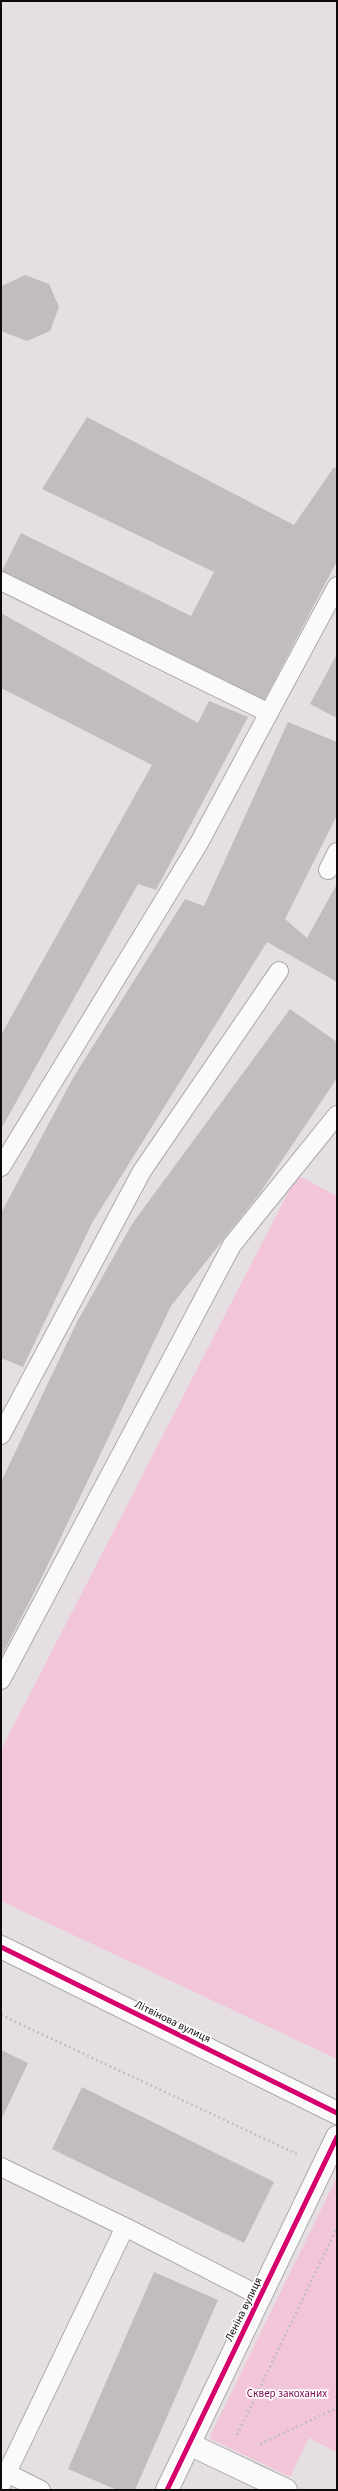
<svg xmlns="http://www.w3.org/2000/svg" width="338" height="2491" font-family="'Source Sans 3',sans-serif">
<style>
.green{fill:#f3c5da}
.building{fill:#c1bdbf}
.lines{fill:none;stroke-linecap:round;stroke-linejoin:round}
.service-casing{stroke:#aca8aa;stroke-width:20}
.minor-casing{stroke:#aca8aa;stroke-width:24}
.tertiary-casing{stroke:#aca8aa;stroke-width:24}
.path{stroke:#c1bec0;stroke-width:2.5;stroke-dasharray:2 3;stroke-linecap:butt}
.service{stroke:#fbfafb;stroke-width:18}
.minor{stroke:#fbfafb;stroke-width:22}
.tertiary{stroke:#fbfafb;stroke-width:22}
.cycleway-casing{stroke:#fff;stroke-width:8}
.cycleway{stroke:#d6006c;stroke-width:5}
.labels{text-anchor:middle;stroke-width:3.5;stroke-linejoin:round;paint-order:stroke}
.street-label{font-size:11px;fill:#0e0a0c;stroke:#fff}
.park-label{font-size:11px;fill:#7b084f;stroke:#fff}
</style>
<rect width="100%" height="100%" fill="#e5dfe2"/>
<path class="green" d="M297,1175l40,21v863l-336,-158v-151z
M337,2177v275l-28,-14 -19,39 -81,-39z"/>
<path class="building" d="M25,275l24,9 10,23 -9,24 -23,10 -24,-9 -2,-5 1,-41z
M87,417l207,108 40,-58 3,2v92l-73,140 -263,-128 20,-40 170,83 23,-44 -172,-83z
M1,613l197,110 11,-22 39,16 -92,173 -18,-6 -137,245v-94l151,-270 -151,-77z
M337,654v64l-27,-14z
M288,722l49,20v73l-52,104 22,19 30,-54v98l-70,-40 -175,281 -69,144 -22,-9v-145l72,-135 112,-179 19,7z
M290,1009l47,33v36l-77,115 -89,113 -131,275 -39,76v-175l76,-160 55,-98z
M1,2050l27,13 -27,57z
M82,2087l192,95 -30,61 -192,-94z
M154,2272l64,28 -83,190h-18l-49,-21z"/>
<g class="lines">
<g class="service-casing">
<path id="service" d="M1,581l268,132
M328,870l9,-18
M1,1167l198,-324 138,-257
M1,1435l141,-264 137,-200
M1,1680l231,-435 105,-130
M1,2167l124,60 -124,258
M125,2227l135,69
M7,2473l34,17"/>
</g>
<g class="minor-casing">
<path id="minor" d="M189,2444l97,46
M167,2490l170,-353"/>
</g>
<g class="tertiary-casing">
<path id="tertiary" d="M1,1947l336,166"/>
</g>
<path class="path" d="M1,2015l296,139
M237,2435l100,-207
M260,2444l77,-36"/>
<use href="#service" class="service"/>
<use href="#minor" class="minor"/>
<use href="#tertiary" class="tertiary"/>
<g class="cycleway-casing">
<path id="cycleway" d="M1,1947l336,166
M167,2490l170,-353"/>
</g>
<use href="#cycleway" class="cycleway"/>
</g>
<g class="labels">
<g class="street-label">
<text transform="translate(173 2021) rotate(26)" y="4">Літвінова вулиця</text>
<text transform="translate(243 2309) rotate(-64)" y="4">Леніна вулиця</text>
</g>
<g class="park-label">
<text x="287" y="2397">Сквер закоханих</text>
</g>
</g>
<rect width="338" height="2491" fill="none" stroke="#0e0a0c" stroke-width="4"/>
</svg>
